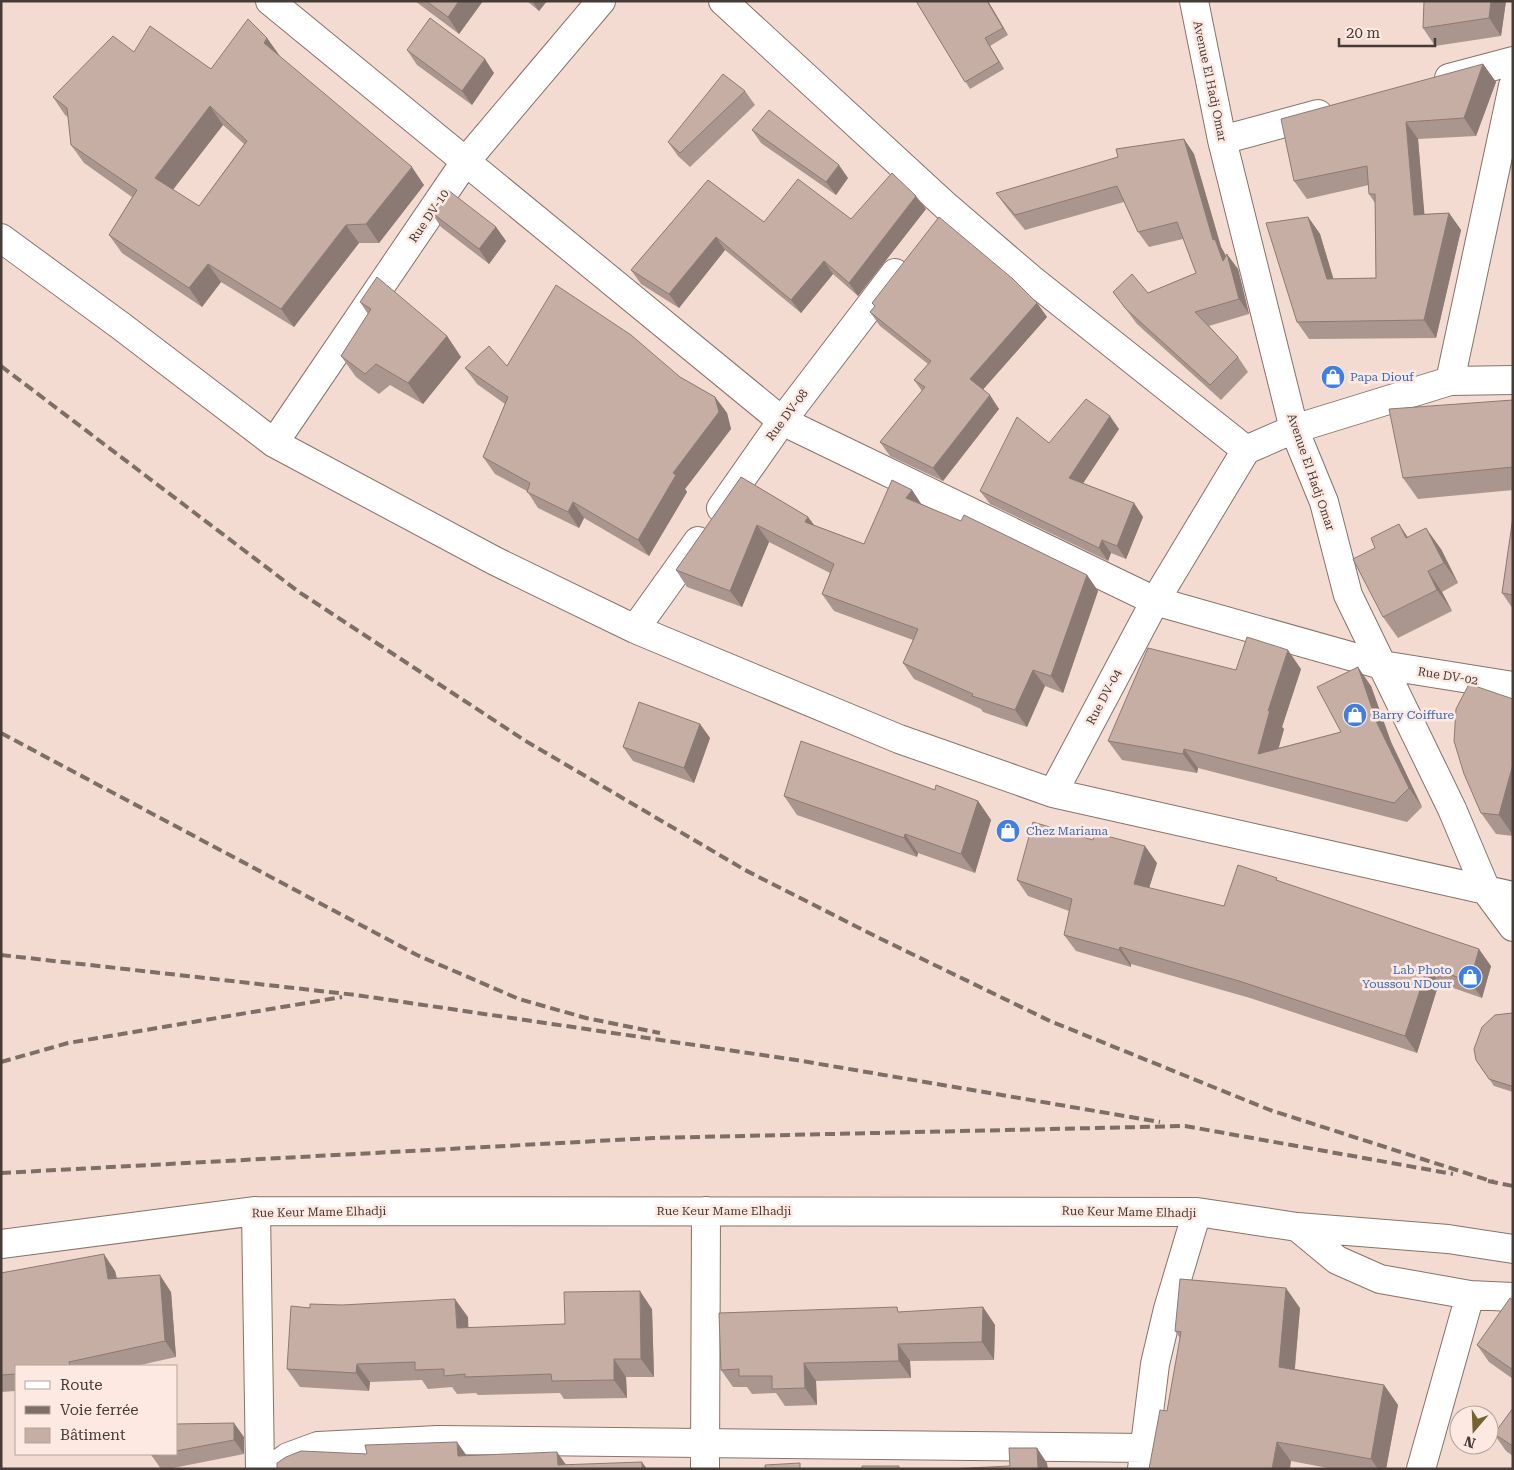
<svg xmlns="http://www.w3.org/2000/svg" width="1514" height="1470" font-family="'Roboto Serif',serif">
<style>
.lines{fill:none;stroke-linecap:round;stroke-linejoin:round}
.minor-casing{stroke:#887269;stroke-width:30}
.minor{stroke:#fff;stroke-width:28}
.rail{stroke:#7d6e68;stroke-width:4;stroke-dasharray:10 5;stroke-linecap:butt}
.wall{fill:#aa968e;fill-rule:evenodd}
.shaded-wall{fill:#8b7a74}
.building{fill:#c6aea5;stroke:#8b7a74;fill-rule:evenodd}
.labels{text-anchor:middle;stroke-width:5;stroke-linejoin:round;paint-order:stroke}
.street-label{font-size:12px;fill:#453b37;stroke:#fde9e1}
.shop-label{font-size:12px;fill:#366cbe;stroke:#fde9e1;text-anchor:start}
</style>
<rect width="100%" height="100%" fill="#f4dbd1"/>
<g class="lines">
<g class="minor-casing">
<path id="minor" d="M270,1l512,420 373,180 227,64 131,21
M723,1l224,206 84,72 215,171 48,-21 156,-48 63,-1
M1194,1l28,139 72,289 30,73 24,93 104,214 35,83 26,35
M1449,78l64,-17
M1222,140l96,-26
M1,238l120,88 153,117 221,118 140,68 264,110 154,54 460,103
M1450,381l63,-295
M274,443l191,-281 136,-161
M721,508l61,-87 113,-148
M635,629l63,-88
M1053,793l102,-192 91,-151
M256,1211l4,258
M1297,1227l40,33 43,19 90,16
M1,1244l255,-33 941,1 100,15 151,12 65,10
M272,1469l16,-12 30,-11 120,-6 707,8
M705,1469l1,-258
M1142,1469l13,-105 13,-55 29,-97
M1421,1469l49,-174 43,2"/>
</g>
<use href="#minor" class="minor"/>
<path class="rail" d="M1,366l298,226 225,148 221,130 134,68 171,83 220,89 224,72
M1,733l416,222 102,44 67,19 74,15
M1,955l355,40 440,65 364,62
M1,1062l67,-19 274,-46
M1,1173l652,-35 532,-12 268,48
M1488,1181l25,5"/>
</g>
<path class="wall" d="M415,1h68l-24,33z
M527,1h20l-8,10z
M916,1h72l20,34 -18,11 14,23 -34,20z
M1506,1l-5,35 -66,10 -12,-18z
M267,38l12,18 145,129 -45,58h-20l-65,84 -73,-45 -19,25 -80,-54 -13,-18 23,-38 -48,-34 -13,-18 -3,-28 -3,-2 -12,-18 81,-45 77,17zM223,125l21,19 -45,62 -26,-16z
M407,50l87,23 -22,32 -55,-40z
M1483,64l13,18 -20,54 -58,3 6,75 25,-1 12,17 -25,108 -127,1 -12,-17 11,-105 12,17 13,45 43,-1 -1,-75 -6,-9v-9l-62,14 -13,-18z
M745,91l10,14 -65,62 -12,-11 -10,-14z
M752,130l96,48 -12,17 -75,-52z
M1184,139l10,15 27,93 5,9 12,13 11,45 -40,12 29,31 10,15 -27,28 -84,-76 -24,-32 35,1 48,-20 -13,-34 -34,8 -11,-15 -14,-30 -99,28 -18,-22 -11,-15z
M708,180l56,42 87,-3 75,-10 -68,87 -25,-22 -32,39 -76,-63 -46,58 -38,-24 -10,-14z
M431,212l65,15 10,14 -17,23 -48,-37z
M360,302l87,34 14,21 -38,47 -33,-19 -11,9 -23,-17 -15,-21 27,-42z
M872,303h165l10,14 -64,72 16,20 -56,72 -53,-25 -10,-14 42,-51 -8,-11 14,-16 -48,-38 -10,-14 5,-5z
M507,366l173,11 35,20 12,16 4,16 -46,60 2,3 -38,64 -65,-38 -5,10 -41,-20 -11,-17 -32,-17 -12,-17 22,-53 -28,-20 -12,-16z
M1513,400v90l-95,9 -15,-21z
M1119,429l-36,54 51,20 9,14 -17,42 -15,-6 -3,8 -118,-57 -10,-13 69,-48z
M741,477l67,40 6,8 50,19 48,-54 10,15 165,70 11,16 -35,102 -18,-7 -18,41 -44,-15 -2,-3 -67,-30 -11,-16 10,-23 -79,-29 -12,-17 8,-21 -61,-31 -27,65 -55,-20 -11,-17z
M1513,517v92l-11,-16z
M1408,537l33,12 17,34 -16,9 10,19 -54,27 -15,-21z
M1301,669l-19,58 2,2 -6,19 63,-16 30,-46 20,56 31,65 -15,15 -209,-54 -1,5 -75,-13 -14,-19 128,-71z
M1513,699v137l-17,-2 -15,-21z
M700,724l10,14 -16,45 -61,-22 -10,-14z
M935,790l43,11 13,19 -16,53 -57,-20 -1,4 -120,-42 -13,-19z
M1093,840l64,23 -8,25 75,18 55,-25 212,85 -9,32 -43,-15 -22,70 -167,-55 -119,-34v3l-55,-16 -12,-16 5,-24 -41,-15 -11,-16z
M1513,1013v79l-19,-6 -18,-26z
M115,1271l2,7 54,14 5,65 -40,9h-120v25l-15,1v-119z
M1513,1300v79l-24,-17 -12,-17z
M983,1307l12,18 -1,35 -84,1 1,17 -95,3 1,24 -32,1 -9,-13 -24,1 -5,-7h-14l-12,-17z
M1300,1308l-5,61 89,16 14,20 -12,64h-53l-42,-8 -111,-123 -5,-7z
M652,1309l2,68h-28l1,21 -63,1 -4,-6 -82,2 -2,-2 -19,1 -5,-7 -24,2 -6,-9 -52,2 -1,9 -69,-4 -13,-18 181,-52v11l97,-4z
M1513,1408v48l-7,-5 -12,-17z
M176,1424l68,13v17l-76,15h-7l-9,-13v-2h24z"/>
<path class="shaded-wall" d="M459,1h24l-24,33 -11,-17z
M532,1h15l-8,10z
M987,1h1l20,34 -5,-7z
M1491,1h15l-5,35 -12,-18z
M267,38l13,18 -16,-13z
M985,38l5,8 14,23 -5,-7z
M485,59l9,14 -22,32 -10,-14z
M1483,64l13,18 -20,54 -12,-18z
M210,106l13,19 -56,72 -12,-19z
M1406,122l12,17 8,93 -12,-17z
M1184,139l10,15 27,93 4,7 7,19 -5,-19 11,15 11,45 -10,-15 -26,-59z
M839,165l9,13 -12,17 -10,-13z
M412,167l12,18 -45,58 -13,-19z
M916,196l10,13 -68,87 -9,-13z
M1449,213l12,17 -25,108 -12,-18z
M1308,217l12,17 19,63 -12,-18z
M346,225l13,18 -65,84 -13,-18z
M496,227l10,14 -17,23 -10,-15z
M716,237l9,13 -46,58 -10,-14z
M824,261l9,13 -32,39 -10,-13z
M208,264l13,18 -19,25 -13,-19z
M1037,303l10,14 -67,76 -10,-14z
M447,336l14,21 -38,47 -15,-21z
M990,395l9,14 -56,72 -10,-13z
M715,397l12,16 4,16 -46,60 2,3 -38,64 -11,-16 35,-67z
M1110,416l9,13 -41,62 -9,-13z
M912,490l11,17 -17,-9z
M573,502l11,16 -5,10 -11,-16z
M1134,503l9,14 -17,42 -9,-13z
M808,517l12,16 -15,-11z
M1399,524l14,21 -7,-7z
M757,525l12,17 -27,65 -12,-16z
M1426,528l15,21 17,34 -14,-20z
M1102,540l9,13 -3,8 -9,-13z
M1428,571l14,21 10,19 -15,-21z
M1087,575l11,16 -35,102 -12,-17z
M1288,650l13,19 -19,58 2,2 -12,43 -14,-18 10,-43z
M1358,667l13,19 20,56 31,65 -13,-19 -32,-65z
M1033,670l12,16 -18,41 -12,-17z
M700,724l10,14 -16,45 -10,-15z
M1184,749l14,19 -1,5 -14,-19z
M1513,764v71l-14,-20z
M978,801l13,19 -16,53 -14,-19z
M905,834l13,19 -1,4 -13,-19z
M1145,846l12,17 -12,38 -11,-17z
M1120,947l11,17v3l-12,-17z
M1479,949l12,17 -9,32 -12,-16z
M1428,966l11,17 -22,70 -12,-17z
M104,1254l11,17 5,24 -12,-16z
M160,1275l11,17 5,65 -11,-16z
M1286,1288l14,20 -7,78 -14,-19z
M640,1291l12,18 2,68 -13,-18z
M455,1299l13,18 1,29 -12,-18z
M983,1307l12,18 -1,35 -12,-18z
M898,1344l12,17 1,17 -12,-17z
M614,1359l12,18 1,21 -13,-18z
M804,1363l12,18 1,24 -12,-17z
M357,1364l13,18 -1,9 -13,-18z
M1384,1385l14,20 -12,64h-8l-7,-10z
M234,1423l10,14v17l-10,-14z
M457,1442l10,14h-9z
M1277,1442l14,19 -1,8h-18z
M1037,1448l10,15 1,6h-10z
M557,1452l10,14 -9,-1z
M642,1462l5,7h-5z"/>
<path class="building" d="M426,1h33l-11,16z
M916,1h71l16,27 -18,10 14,24 -34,20z
M1424,1h67l-2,17 -66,10z
M430,18l55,41 -23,32 -55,-41z
M248,19l19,19 -3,5 148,124 -46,57 -20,1 -65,84 -73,-45 -19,24 -80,-53 28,-45 -66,-45 -4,-37 -14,-11 60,-61 21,16 16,-26 61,43zM210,106l37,35 -48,65 -44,-28z
M1483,64l-19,54 -58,4 8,93 35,-2 -25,107 -127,2 -31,-99 42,-6 19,62 49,-1 -1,-84h-6l-2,-28 -73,15 -13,-62z
M723,74l22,17 -65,62 -12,-11z
M769,110l70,55 -13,17 -74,-52z
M1184,139l29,101 2,-1 8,22 4,-7 12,45 -44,13 43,45 -28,28 -84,-76 -13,-17 19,-18 16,19 48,-20 -19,-51 -39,10 -21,-46 -102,29 -19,-22 122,-36 -2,-8z
M892,173l24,23 -67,87 -25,-22 -33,39 -75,-63 -47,57 -38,-24 77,-90 56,42 34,-43 53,40z
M448,190l48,37 -17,22 -48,-37z
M939,217l74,62 24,24 -67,76 20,16 -57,73 -53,-26 45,-55 -11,-7 17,-19 -61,-49 5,-6 -3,-3z
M377,277l70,59 -39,47 -32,-19 -11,10 -24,-18 30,-47 -11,-7z
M556,285l75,50 49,42 35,20 4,15 -46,61 3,2 -38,65 -65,-38 -5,10 -41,-20 3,-9 -47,-26 25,-60 -43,-29 24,-22 18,20z
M1086,399l24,17 -41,62 65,25 -17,43 -15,-6 -3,8 -119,-57 37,-74 32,26z
M1513,400v67l-110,11 -14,-69z
M741,477l67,40 -3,5 59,22 28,-64 20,10 -6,8 55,23 3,-6 123,60 -36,101 -18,-6 -18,40 -43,-14 1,-2 -70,-31 15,-34 -96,-35 12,-30 -77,-39 -27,66 -54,-21z
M1513,517v78l-11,-2z
M1399,524l7,14 20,-10 18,35 -16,8 9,19 -54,27 -30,-58 22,-11 -4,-10z
M1247,637l41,13 -20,61 2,-1 -12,44 83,-22 -24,-45 41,-20 19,56 32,65 -15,15 -210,-54 -1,5 -75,-13 40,-93 88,22z
M1469,684l44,15v65l-14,51 -18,-2 -17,-39 -10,-33 2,-32z
M639,702l61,22 -16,44 -61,-21z
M801,741l134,49 1,-5 42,16 -17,53 -56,-20 -1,4 -120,-42z
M1033,822l60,18 2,-7 50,13 -11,38 90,22 14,-41 39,13 -1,2 203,69 -9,33 -42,-16 -23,70 -166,-55 -119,-34 -1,3 -55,-15 8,-36 -55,-19z
M1512,1013h1v73h-2l-22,-7 -13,-19 -2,-11 8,-22 13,-12z
M104,1254l4,25 52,-4 5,66 -96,21 1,4h-54v8l-15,1v-102z
M1180,1279l106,9 -7,79 105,18 -13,74 -94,-17 -5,27h-123l11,-59 7,1 14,-79 -6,-1z
M640,1291l1,68h-27v21l-62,1 -1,-7 -86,3v-3l-21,2v-7l-29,1v-8l-58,2 -1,9 -69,-4 4,-63 19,2v-4l32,1 113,-6 2,29 108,-4 -1,-32z
M1510,1298l3,2v70l-36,-25z
M897,1307l1,5 85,-5 -1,35 -84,2 1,17 -95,2 1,25 -33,1v-13h-33v-7l-18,1 -2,-57z
M1513,1408v38l-19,-12z
M234,1423v17l-58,11v-27z
M457,1442l1,14 99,-4 1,13 84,-3v7h-365v-6l9,-6 15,-6 66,3 -2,-9z
M1009,1448h28l1,21h-89l61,-3z
M152,1454h11l-11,2z
M800,1463v6h-35v-4z
M862,1466h37v3h-37z"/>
<defs>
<g id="shop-disc" transform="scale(1.25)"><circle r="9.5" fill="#3f7fe0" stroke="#fde9e1"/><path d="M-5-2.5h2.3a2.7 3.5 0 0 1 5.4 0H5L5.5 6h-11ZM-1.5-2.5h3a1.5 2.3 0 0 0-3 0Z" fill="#fff"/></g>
</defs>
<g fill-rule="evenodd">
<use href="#shop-disc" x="1333" y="377"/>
<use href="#shop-disc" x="1355" y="715"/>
<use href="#shop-disc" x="1008" y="831"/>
<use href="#shop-disc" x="1470" y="977"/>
</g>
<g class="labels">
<g class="street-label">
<text transform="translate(1210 81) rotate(78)" y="4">Avenue El Hadj Omar</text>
<text transform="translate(429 216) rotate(-56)" y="4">Rue DV-10</text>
<text transform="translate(787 415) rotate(-53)" y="4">Rue DV-08</text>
<text transform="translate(1311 472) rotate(71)" y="4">Avenue El Hadj Omar</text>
<text transform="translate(1448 676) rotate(9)" y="4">Rue DV-02</text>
<text transform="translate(1104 697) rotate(-62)" y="4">Rue DV-04</text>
<text x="724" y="1215">Rue Keur Mame Elhadji</text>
<text transform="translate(319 1212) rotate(-1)" y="4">Rue Keur Mame Elhadji</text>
<text transform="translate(1129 1212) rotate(1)" y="4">Rue Keur Mame Elhadji</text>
</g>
<g class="shop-label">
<text x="1350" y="381">Papa Diouf</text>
<text x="1372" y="719">Barry Coiffure</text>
<text x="1026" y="835">Chez Mariama</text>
<text x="1452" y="974" text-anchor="end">Lab Photo<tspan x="1452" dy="14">Youssou NDour</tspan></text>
</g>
</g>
<rect width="1514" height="1470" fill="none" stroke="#453b37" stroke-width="5"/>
<rect x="15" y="1365" width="162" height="90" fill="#fde9e1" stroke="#b3a39d"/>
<rect x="25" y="1381" width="25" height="8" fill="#ffffff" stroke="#b3a39d"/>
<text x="60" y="1390" font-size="15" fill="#453b37">Route</text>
<rect x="25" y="1406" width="25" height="8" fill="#7d6e68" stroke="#b3a39d"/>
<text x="60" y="1415" font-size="15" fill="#453b37">Voie ferrée</text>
<rect x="25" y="1428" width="25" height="15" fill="#c6aea5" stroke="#b3a39d"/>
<text x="60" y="1440" font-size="15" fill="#453b37">Bâtiment</text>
<g transform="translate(1474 1430) rotate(199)"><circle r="24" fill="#fde9e1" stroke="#b3a39d"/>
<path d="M0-4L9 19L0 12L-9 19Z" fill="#746331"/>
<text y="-8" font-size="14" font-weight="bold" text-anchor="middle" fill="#453b37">N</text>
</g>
<path d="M1339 38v8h96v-8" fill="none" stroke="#453b37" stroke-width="2.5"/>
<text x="1346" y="38" font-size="15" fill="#453b37" stroke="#fde9e1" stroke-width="4" paint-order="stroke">20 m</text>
</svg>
